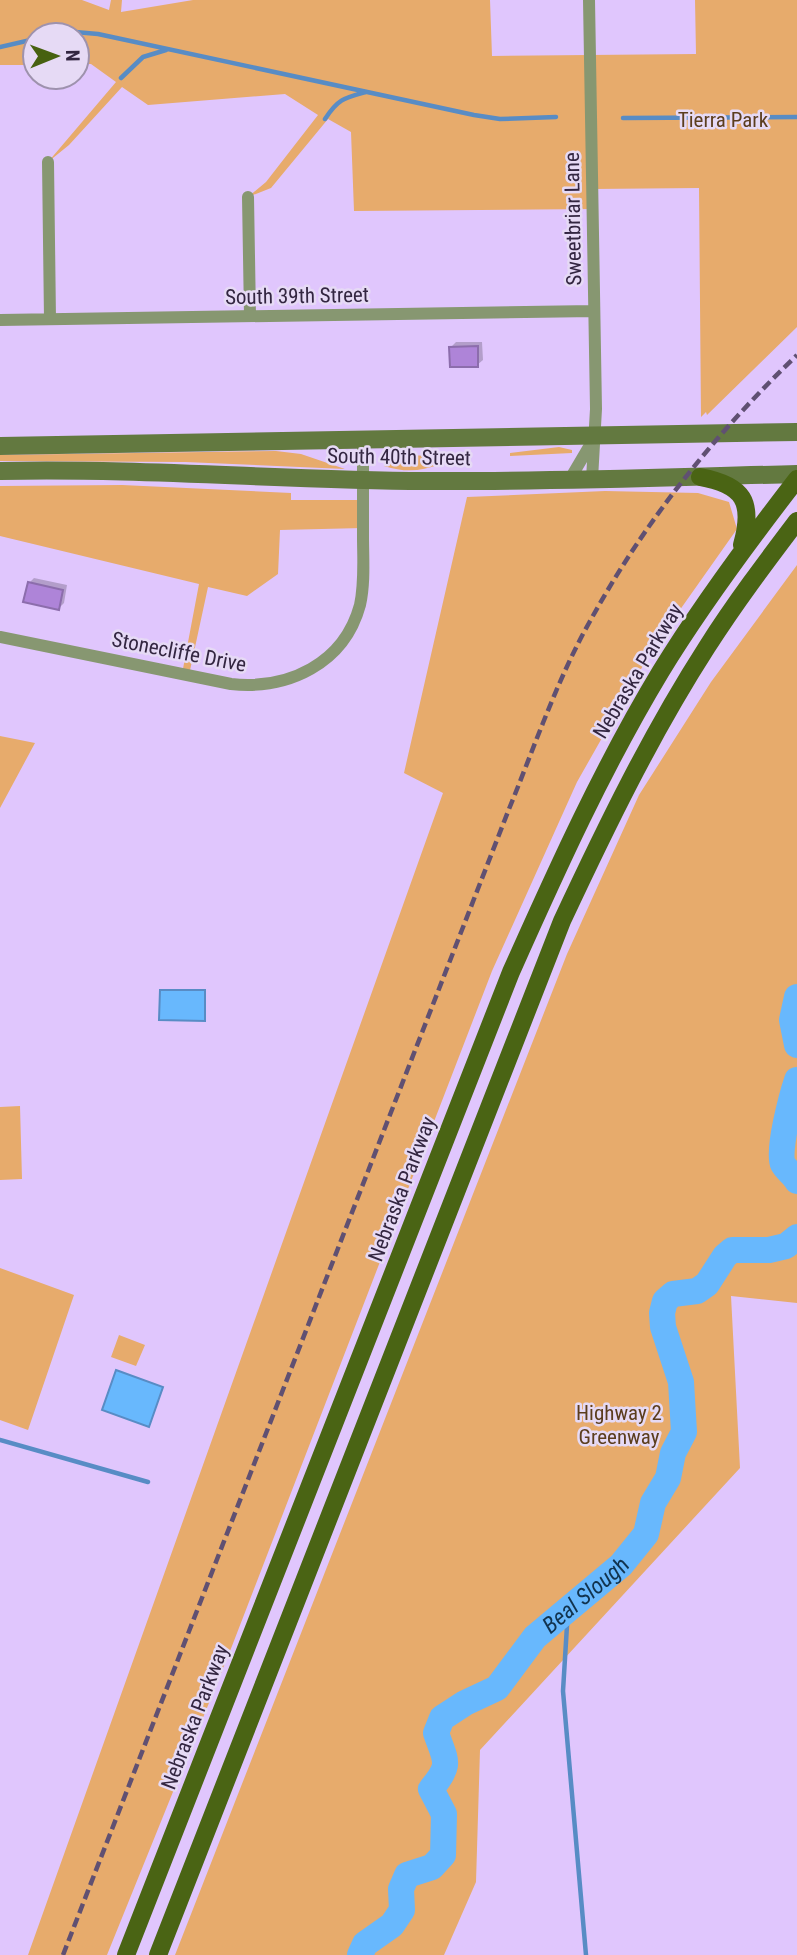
<svg xmlns="http://www.w3.org/2000/svg" width="797" height="1955" font-family="'Roboto Condensed',sans-serif">
<style>
.green{fill:#e7ab6c}
.water{fill:#68b8fd;stroke:#588cc5;stroke-width:2}
.shadow{fill:#0003}
.lines{fill:none;stroke-linecap:round;stroke-linejoin:round}
.stream{stroke:#588cc5;stroke-width:4.5}
.river{stroke:#68b8fd;stroke-width:26}
.building{fill:#ae84d8;stroke:#8c6dac;stroke-width:2}
.street{stroke:#879771;stroke-width:12}
.secondary{stroke:#637940;stroke-width:18}
.primary{stroke:#4a6414;stroke-width:18}
.rail{stroke:#605072;stroke-width:4.5;stroke-dasharray:10 5;stroke-linecap:butt}
.labels{text-anchor:middle;stroke-width:5;stroke-linejoin:round;paint-order:stroke}
.park-label{font-size:21px;fill:#5b3d1d;stroke:#e6daf5}
.street-label{font-size:21px;fill:#332641;stroke:#e6daf5}
.water-label{font-size:23px;font-style:italic;fill:#11334e;stroke:#e6daf5}
</style>
<rect width="100%" height="100%" fill="#e0c6fd"/>
<path class="green" d="M0,0h82l27,10 2,-10h11l-1,12 72,-12h297l2,56 204,-2 -1,-54h102v327l-90,88 -1,-3 -5,5 -2,-229 -107,1v20l-238,2 -3,-79 -23,-13 -57,69 -23,9 18,-15 52,-67 -33,-21 -137,11 -26,-18 -53,58 -21,17 68,-80 -25,-18h-14v-29h-42v30h-35z
M559,447l13,3v3l-62,3v-3z
M276,451l25,3 44,15 -160,-7 -185,-1v-6z
M470,454v3c-33,5 -49,21 -86,9v-3l19,-7z
M122,485l169,8v7h72v28l-83,2 -2,44 -31,22 -39,-9 -19,88 -7,-1 17,-90 -199,-48v-50z
M605,491l93,2 31,9 8,27 -84,119 -76,134 -85,189 -260,675 -125,309h-79l415,-1162 -39,-20 63,-276z
M797,565v738l-66,-7 9,172 -260,282 -4,132 -32,73h-269l392,-1001 72,-159 72,-113z
M0,736l35,7 -35,65z
M20,1106l2,73 -22,1v-73z
M0,1268l74,27 -46,135 -28,-10z
M119,1335l26,10 -9,21 -25,-9z"/>
<path class="water" d="M160,990h45v31l-46,-1z
M116,1370l47,17 -14,40 -47,-17z"/>
<path class="shadow" d="M456,342h26l1,18 -6,5 -26,-18z
M34,578l33,7 -3,18 -5,5 -30,-25z"/>
<g class="lines">
<path class="stream" d="M52,35l23,-3 23,2 376,81 26,4 56,-2
M0,47l35,-8
M121,78l22,-21 23,-7
M623,118l174,-1
M325,119c13,-20 19,-21 41,-27
M0,1440l148,42
M568,1609l-5,82 23,264"/>
<g class="river">
<path d="M797,997l-5,23 5,25"/>
<path d="M797,1080c-5,15 -20,71 -14,84 3,6 11,11 14,17"/>
<path id="s1" d="M360,1955l5,-11 27,-19 10,-15 -1,-21 6,-14 25,-8 11,-12 1,-41 -13,-25c21,-25 15,-27 5,-56l6,-15 23,-15 32,-15 38,-51 86,-72 25,-31 7,-31 15,-25 5,-25 11,-21 -3,-50 -18,-55 -1,-14 3,-12 8,-7 24,-3 10,-7 18,-28 7,-6h37l17,-4 11,-9"/>
</g>
</g>
<path class="building" d="M478,346v21h-28l-1,-20z
M28,582l35,8 -4,20 -36,-8z"/>
<g class="lines">
<path class="street" d="M589,0l7,409 -4,70
M48,162l2,157
M248,197l2,119
M0,320l594,-9
M570,479l23,-39
M0,637l231,47c57,6 113,-20 129,-79 5,-22 3,-46 3,-69 0,-32 0,-64 0,-96"/>
<path class="secondary" d="M0,446l797,-14
M0,471c142,-3 283,9 425,10 124,1 248,-4 372,-7"/>
<path class="primary" d="M700,477c44,8 54,25 42,68
M126,1955l385,-983c46,-103 92,-205 150,-301 41,-67 88,-130 136,-192
M158,1955l404,-1034c44,-94 89,-187 145,-274 28,-44 59,-85 90,-126"/>
<path class="rail" d="M63,1955l446,-1146c25,-61 48,-129 80,-186 55,-101 125,-188 208,-268"/>
</g>
<g class="labels">
<g class="park-label">
<text x="723" y="127">Tierra Park</text>
<text x="619" y="1420">Highway 2<tspan x="619" dy="24">Greenway</tspan></text>
</g>
<g class="street-label">
<text transform="translate(573 219) rotate(-91)" y="7">Sweetbriar Lane</text>
<text transform="translate(297 296) rotate(-1)" y="7">South 39th Street</text>
<text transform="translate(399 457) rotate(1)" y="7">South 40th Street</text>
<text transform="translate(179 652) rotate(11)" y="7">Stonecliffe Drive</text>
<text transform="translate(638 671) rotate(-59)" y="7">Nebraska Parkway</text>
<text transform="translate(402 1189) rotate(-69)" y="7">Nebraska Parkway</text>
<text transform="translate(195 1717) rotate(-69)" y="7">Nebraska Parkway</text>
</g>
<g class="water-label">
<text dy="8" stroke="none"><textPath href="#s1" startOffset="481">Beal Slough</textPath></text>
</g>
</g>
<g transform="translate(56 56) rotate(89)"><circle r="33" fill="#e6daf5" stroke="#9e92ad" stroke-width="2"/>
<path d="M0-5L12 26L0 18L-12 26Z" fill="#476110"/>
<text y="-10" font-size="19" font-weight="bold" text-anchor="middle" fill="#332641">N</text>
</g>
</svg>
